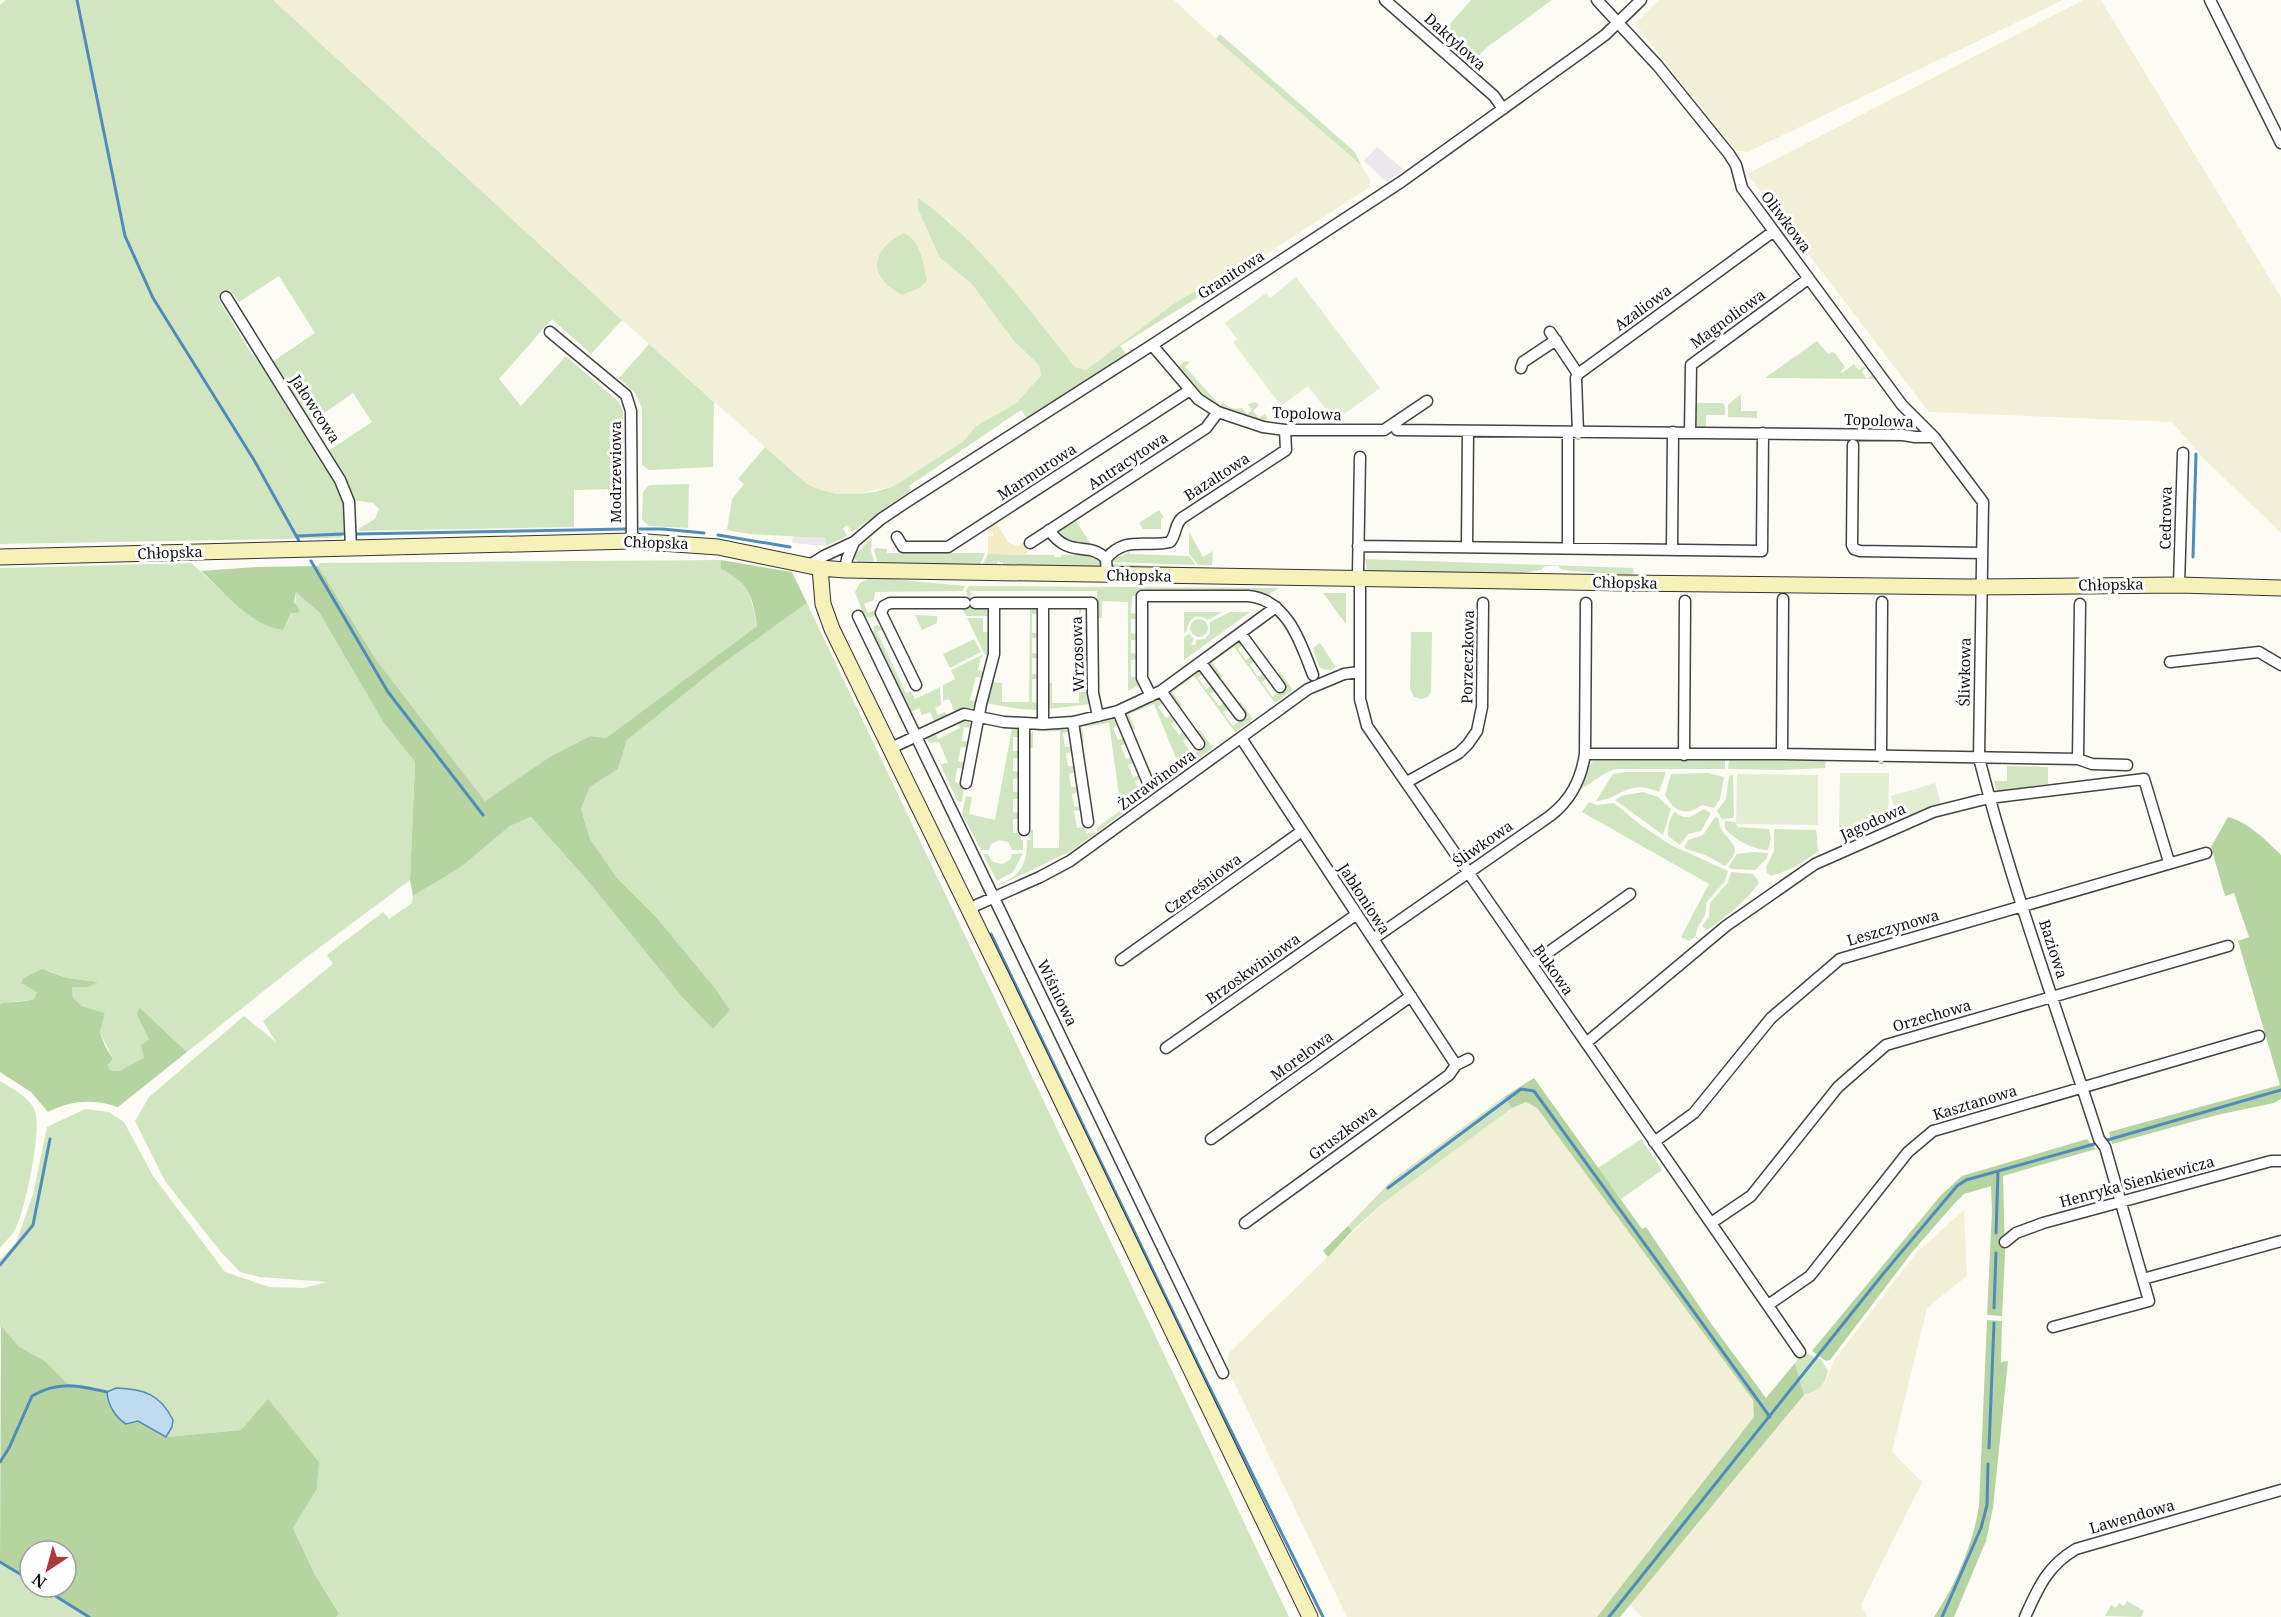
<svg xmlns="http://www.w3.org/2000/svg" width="2281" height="1617" font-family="'Noto Serif',serif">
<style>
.industrial{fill:#ece6ed}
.farmland{fill:#f1f0d7}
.green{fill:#d2e5c1}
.forest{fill:#b6d3a2}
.sand{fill:#f3ebc6}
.pitch{fill:#e2edd2}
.water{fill:#bfdbef;stroke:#4f8cbc;stroke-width:1.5}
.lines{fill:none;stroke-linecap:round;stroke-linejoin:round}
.stream{stroke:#4f8cbc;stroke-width:3}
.street-casing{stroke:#434343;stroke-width:13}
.secondary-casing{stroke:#323232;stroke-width:17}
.street{stroke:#fff;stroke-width:10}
.secondary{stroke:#f5f1b8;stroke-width:15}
.labels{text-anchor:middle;stroke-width:6;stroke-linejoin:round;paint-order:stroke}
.street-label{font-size:15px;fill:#101010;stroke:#fff}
</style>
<rect width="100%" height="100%" fill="#fdfcf4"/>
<path class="industrial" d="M1377,147l27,23 -17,12 -23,-21z
M793,535l33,3v8l-34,-3z"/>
<path class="farmland" d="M273,0h901l30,28 157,137 9,14v8l-130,84 -14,1 -54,33 -86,65 -11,-3 -78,-96 -52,-54 -5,41 31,25 42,57 26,25 2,11 -26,28 -39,22 -12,15 -70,45 -37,8h-20l-19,-5 -11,-5 -185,-164z
M1659,0h404l-315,152 -12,-1 -101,-127z
M2083,0h18l180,297v236l-81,-78 -28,-33 -243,-10 -182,-238z
M1526,1102l11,6 216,292 1,17 -157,200h-250l-120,-249 2,-15 154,-150 100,-76 35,-23z
M1964,1210l3,66 -40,32 -35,144 30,30 -61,123 6,12h-225l-12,-12 174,-210 8,-2 13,-10 9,-23 83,-108z"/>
<path class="green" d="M6,0h267l349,320 -31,34 -39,-35 -53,60 22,27 45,-50 54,47 3,8 1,78 -50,1v37l-214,4 -2,-2 17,-10 4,-10 -6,-6 -21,-3 -24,-47 3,-4 41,-27 -19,-29 -43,30 -38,-61 43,-29 -36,-57 -40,26 -9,-12 -12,8 31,52 22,26 73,121v36l-3,5 -341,6v-539z
M1471,0h81l-66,48 -16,17 -6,-5 2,-4 -25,-22z
M1220,34l135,118 6,13 -145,-126z
M918,198c63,44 109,110 157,169l11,3 86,-65 54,-33 14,-1 -120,75 6,8 -99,64 -6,-8 -112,76 2,4 -59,42 -5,-7 -4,3 4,8 -21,10v-8l-77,-4 -22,-4 5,-31 12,-15 -6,-5 27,-32 42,37 11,5 19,5h20l18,-2 19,-6 70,-45 12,-15 39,-22 26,-28 -2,-11 -26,-25 -42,-57 -31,-25 -22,-49z
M904,233c18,9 19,31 23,48l-8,7 -17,7c-35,-18 -32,-45 2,-62z
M1817,341l11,13 4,-2 3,1 10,14 -4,4 1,2 12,-9 5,6 5,-4 2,2 -4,4 5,7 5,-4 3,4 -110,-1z
M649,344l65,58 -1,65 -64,3 -7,-5v-57l-7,-15 -16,-15z
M1184,361l6,1 -5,5 35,38 3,-2c6,5 11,7 19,5l5,6 5,-4 -4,-6 8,-2 3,3 -6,6 6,7 6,-4 3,5 -3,2 -46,-16 -15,-10 -25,-28z
M1741,394v17h16v7l-29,-1v-12z
M1695,403h27l3,3v9h-19v13l-8,-1 -4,-5z
M689,484l-1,44 -39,-2 -7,-6 1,-28 6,-7z
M1159,510l5,7 -3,2v10h-18l-4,-6z
M1076,521l14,22 -1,2 -17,-2 -11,-10v-3z
M1189,532l14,25 10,-6 -1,14h-14l-9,-11z
M872,537l-1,14 4,13 -16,-1 -6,-6z
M876,548l11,1v4h98l-5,12 -102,-1 -4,-14z
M1130,551v3l59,2 7,9 -86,-3 5,-5 8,-1z
M988,554l66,1 1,2h6v-2h23l13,3 4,6 -3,5 -95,-3v-4h-6v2h-14z
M1365,559l268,9 1,8 -71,-6 -5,-4h-13l-4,4 -23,4 -145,-2 -6,-3z
M721,560v9c29,16 30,26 36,57l-151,112 -16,-2 -39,20 -66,45 -108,-140 -59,-95 2,-3z
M191,563c24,20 62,64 92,67l12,-24 1,-15 23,21 64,110 32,40 -5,118 -106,79 -117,93 -48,-45 -2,8 12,25 -4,18 -26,13 -9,-1 -2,-5 5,-6 -13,-27 5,-19 -23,-7 -9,-8 -1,-11h16l9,-5 -30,-4 -18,-7 -28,11 16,10 -3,7c-10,3 -28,2 -34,5v-436z
M1110,564l103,4 2,2 -103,-1z
M872,577l93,9 -2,5 -88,1 -1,8 -10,4 4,9 7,-3v5l-5,3 -6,-2 -9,-24 5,-9z
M969,586l310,2 -8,5 -2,3 -14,-5 -115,1 -1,4h-7l-1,17 8,1v5h-8v14l8,1v6h-8v13l8,1v5l-8,1v17h8l2,7 -13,7v-89l-26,-1v17h-5v-27h-127l3,17h12l6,8h-25l-4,-8 7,-1 -3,-16z
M1323,593h23v31z
M807,603l482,1014h-953l3,-5 -25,-39 -21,-45 24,-39 2,-27 -51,-62 -27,30 -75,7 6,-10 1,-7 -57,-32 -9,4 -38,-7 -24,-24 -27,-15 -18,-19v-67l16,-17 17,-49 14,-67 38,-18 24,3 15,10 29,54 72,96 44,15 35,1 23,-6 -67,-5 -20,-5 -20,-21 -55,-70 -30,-60 14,-24 95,-81 32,26 -13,-21 70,-57 -6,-9 56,-43 6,7 23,-16 1,-7 48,-29 49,-41 21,-9 56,63 95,117 31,31 17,-18 -15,-22 -58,-70 -40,-40 -27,-39 -9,-30 9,-22 28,-18 9,-29 91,-73z
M1030,608l6,1 4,5h-8v19h8l-1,5h-7v15l7,1v4h-7v16h7v5h-7v23l7,1v7l-20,-1 -34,-6 5,-21 12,1v19h27z
M1079,608l2,1v18l7,1 1,6h-8v14h8v6l-8,1v13h8v7h-8v17h8l2,12 -44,5v-26h5v20h27z
M1184,612h38l-14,8c-11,-8 -20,-2 -21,11l-3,2z
M1230,612h20l-66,48v-23l5,-3 5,5 -3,6h5v-5l9,-1 5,-6v-11z
M915,615l22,1v7l-15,7z
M967,618h16v14h7l-1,24 -4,-1z
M1190 628a9 9 0 1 1 18 0a9 9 0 1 1-18 0Z
M877,625l7,4 -7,3 29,61 5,-2 4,8 25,-12 1,18 -6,3 3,7 7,-3 2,3 -13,6 -4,-9 -8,3 -3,-7 -8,4 -38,-79 1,-7z
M1411,632h21l-1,60 -3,5 -7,2 -7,-2 -4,-8z
M974,639l7,13 -31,16 -7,-14z
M1241,642l3,2 -6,5 8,11 6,-4 4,5 -6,4 8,12 7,-5 3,5 -6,5 11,15 13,-11 -10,-11 4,-3 13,18 -18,13 -41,-56 -22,15 10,14 -4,3 -8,-11v-6l26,-19z
M1320,643l16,24c-6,4 -11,4 -17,0l-6,-19z
M982,655l1,3 -2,-1 -3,13 7,2 -2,6 -7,-1 -6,23 7,2c-2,10 -15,7 -22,10l-6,-13 -6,2v-16l12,-6 -4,-9z
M1201,671l3,2 -6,5 8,11 7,-4 3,5 -6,4 9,12 6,-4 4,5 -6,5 10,14 14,-11 -11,-11 4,-3 13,18 -18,13 -41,-56 -22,16 10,13 -4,3 -8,-16 26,-20z
M1157,698l7,4 -6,5 8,11 7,-4 4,5 -6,5 8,11 6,-4 4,5 -6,5 10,14 13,-10 -10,-13 4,-2 13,18 -142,103 -75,36c4,-4 11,-6 17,-10 12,-9 14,-23 14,-37h4l-3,-10h5v18h26l1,-117h-27v17h-5l2,-14 3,-3 30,-3 6,2 1,2 -7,1 2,14 7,-1 1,6 -7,1 2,13h7l1,6 -7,2 2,13 7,-1 1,6 -7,2 2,13 7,-1 1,4 -8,1 3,17 8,-1 1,7 11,-2v-4l24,-18 -12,-87 -27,4 2,16h-4v-15l2,-1 30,-9 7,6 -6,4 5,12 7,-2 2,5 -6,3 5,13 7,-3 2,6 -7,3 5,12 7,-2 1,3 -6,3 5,12 17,-7 23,-18 -26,-64 -25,10 6,15 -4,2 -5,-12 2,-6z
M961,719l8,1 3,8 -8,-1 -2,14 8,1 -2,6 -7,-1 -3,14 8,2 -1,6 -8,-1 -2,14 7,2v3h2l-2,14 -2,1 -3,-2 -17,-36 8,-1 -9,-21 -10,1 -3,-5 9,-6 3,7 22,-11 -3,-7z
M1012,728l7,1 2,8h-8v14h8v7h-8v13l8,1v6l-8,1v13h8v7h-8v13l8,1v6h-8v14h8v7h2v10h-11l-4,-8 -9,-2 -8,4 -2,6h-8l-19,-36 4,-18 6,1 -3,17 26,6z
M1770,759l56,1 -1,8 -44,2 -53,-1 1,-9z
M1725,760v9h-109c-14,3 -23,15 -36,20l8,-22 5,-6z
M2007,766l41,1v17l-51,7 -3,-10h13z
M1626,772h40l-7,20c-33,-14 -36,7 -63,9l17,-27z
M1708,773l16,4 -4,22 -6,9 -12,-3c-16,12 -27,7 -37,-10l6,-21z
M1733,775l1,40 -1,3 -11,1 -5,-8 9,-12 3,-23z
M1643,792l15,5 13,12 -8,26 -48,-35 6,-4z
M1589,802l8,3 17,-2 28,23 29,19 57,26 -3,10 -19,22c1,21 -9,17 -10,33l-7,5 -8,-4 28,-53 -127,-72z
M1704,809l7,4 -10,18 -13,3 -8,11 -12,-9c0,-8 0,-17 7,-24 12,10 17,4 29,-3z
M1715,817l3,1c2,5 1,10 5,14 11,14 19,17 2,34l-20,-11 -21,-7 4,-8 15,-5z
M1725,821l10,1 3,5 31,2 2,10 -3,11c-14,0 -34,-10 -43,-22z
M1774,829l42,1c2,8 0,14 3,21l-26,17 -22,8 -4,-3 -1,-6 8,-16z
M1753,852l15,1 -1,5 -12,12 -24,-1 -3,-2 9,-13z
M1023,853l-10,19 -16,9 -14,-27h5l5,8 9,2 8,-4 2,-6z
M1731,872l22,2 6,8c-8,15 -37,39 -52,48l-5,-4 7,-9 1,-14 18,-21z
M0,1081c12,8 30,16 35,30 7,20 -10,100 -20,119 -4,6 -10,12 -15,18z
M1504,1097l8,11 -129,95 -31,28 -4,-5 44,-46z
M1641,1139l21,31 -41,29 -23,-31z
M1804,1352l17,8 7,10c-3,16 -8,20 -24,25l-9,-32z
M0,1562l30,19v6h9l47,30h-86z
M2127,1601l17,10 -3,6 -36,-1 6,-11 5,3 3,-5 5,3z"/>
<path class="forest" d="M721,560l71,12 15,31 -89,64 -91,73 -9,29 -28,18 -9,22 9,30 27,39 40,40 58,70 15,22 -17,19 -31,-32 -95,-117 -56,-63 -21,9 -49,41 -48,29 -3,-16 5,-118 -32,-40 -64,-110 -23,-20 -2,10 6,9 -2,2h-7l-8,17c-32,-4 -59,-38 -82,-59l55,-4 62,-1 59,95 108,140 66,-45 39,-20 16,2 151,-112c-4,-30 -8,-42 -36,-57z
M2228,817c20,5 39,24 53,38v244l-7,4 -57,12 -105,29 -3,-12 171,-47 -42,-144 11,-4 -15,-44 -9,3 -14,-49z
M42,969l25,9 31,4 -10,5h-16l1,11 9,8 23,7 -5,19 5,14 8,13 -5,6 2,5 9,1 25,-13 -3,-13 8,-5 -12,-25 2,-8 48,45 -69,55c-24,-8 -47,-7 -70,5l-17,-20 -31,-20v-68c6,-3 23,-1 34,-5l3,-7 -16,-9 3,-5z
M1534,1078l108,151 4,-2 64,95 56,76 29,-35 9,32 -184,222h-23l157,-200 -1,-17 -216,-292 -11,-6 -14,6 -8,-11z
M2087,1139l9,10 -93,27 2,79 -3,61 -15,-1 5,-104 -1,-25 -27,8 -10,10 -41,47 -83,109 -4,1 -14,-10 129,-156 21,-19z
M1348,1226l4,5 -24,26 -5,-6z
M1987,1320l15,1 -1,41 7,-1 -15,147 -7,33 -32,76h-20c22,-33 39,-73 45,-111z
M1,1326l17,20 27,15 24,24 18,1 20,6c1,13 8,25 19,32l12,-3 28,16 75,-7 27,-31 51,63 -2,27 -24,39 21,45 25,40 -3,4h-250l-47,-30h27v-36h-36v30l-30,-19z"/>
<path class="sand" d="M996,523l13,20 9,3 6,-4 3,5v7h-39v-18h5v-3l-5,-1v-4z"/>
<path class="pitch" d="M1296,277l84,111 -45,33 -27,-35 -27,20 -48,-64 4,-3 -12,-16 41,-30 4,5z
M1840,773h49l-1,54 -49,1z
M1737,774l81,1v50l-82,-1z
M1935,783l6,21 -42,18 -8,-26z"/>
<path class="water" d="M116,1388c28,1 44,6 57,32l-1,7 -6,10 -28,-16 -12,3c-11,-7 -18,-19 -19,-32z"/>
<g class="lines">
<path class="stream" d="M77,0l48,236 28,62 101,162 45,81
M640,529h22l42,4
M357,534l269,-5
M718,535l72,12
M297,536l46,-2
M2193,557l3,-103
M311,561l77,131 95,123
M991,934l207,430 125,253
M2104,1141l177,-51
M1388,1188l133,-99 13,2 236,326
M1996,1233l2,-62
M0,1265l33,-40 17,-86
M1994,1308l2,-55
M1989,1448l5,-125
M0,1462l9,-14 23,-52c27,-16 48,-10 75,-4
M0,1562l30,18
M41,1587l48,30
M1609,1617l274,-343 74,-88 9,-6 132,-37
M1942,1617l39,-89 6,-23 1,-41"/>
<g class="street-casing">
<path id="street" d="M1385,0l109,96 9,13
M1597,0l61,66 71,88 7,11 6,23 160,217 32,32
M2210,0l71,143
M226,297l114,183 9,22 2,46
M550,332l76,63 5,16 1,130
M1550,332l28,42
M1152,345l46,54 20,13 45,15 22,3h99l43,-29
M1521,368l2,-6 33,-22
M1397,430l506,5 12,2h19l49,65 -4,256c33,129 79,254 120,381l6,8 44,154 -96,26
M1578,433l-2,-55 2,-4 196,-143
M1690,433l1,-68 117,-86
M1853,445l-1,100 2,4 6,2 122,2
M1360,457l-2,117 2,10v115l7,27 433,626
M1049,530c21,30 40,10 57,29
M897,537l6,10h45l242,-157
M1030,543l176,-115 12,-16
M1358,546l404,5 1,-118
M1467,547l1,-116
M1568,548v-115
M1672,549l1,-117
M810,565l14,-9 30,-14 27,-23 30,-20 241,-154 249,-163 185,-133 19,-14 36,-35
M845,570l2,-11 7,-17
M1107,575l-1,-16c19,-24 41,-11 64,-17 7,-8 4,-17 12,-24l104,-68 -1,-20
M2179,585l4,-132
M975,603h117l1,90 5,23
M1043,603v121
M858,616l365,757
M1241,634l39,53
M2170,662l89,-10 22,13
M1201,663l39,52
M916,685l-33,-68 -2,-4 3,-7 6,-3h75
M1161,691l38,53
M1151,696l-9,-18v-82h106c39,3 53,47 65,79
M1118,711l31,74
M1073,722l15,100
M1241,738l215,327 12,-6
M891,748l73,-34 40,8 39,2 30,-2 45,-11 43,-20 115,-84
M1585,754h197l296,5 14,5 35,1
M1782,754l1,-155
M1684,755l1,-154
M1881,757l1,-155
M2078,759l2,-155
M1407,782l52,-29 9,-9 9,-13 5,-24 1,-104
M966,783l15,-79 13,-50v-51
M1024,830v-106
M970,908l70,-31 30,-16 238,-172 36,-15 15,-2
M1373,939l177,-123c21,-16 31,-36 35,-62l1,-151
M1121,960l181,-129
M1532,964l98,-70
M1586,1043l140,-117 89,-62 118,-52 56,-14 155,-19 25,83
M1166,1048l191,-134
M1211,1139l200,-143
M1654,1142l40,-29 77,-95 69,-59 366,-106
M1245,1223l204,-148 7,-10
M1711,1223l40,-27 87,-109 48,-42 342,-99
M2005,1242l11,-9 27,-10 228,-62h10
M2143,1279l138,-38
M1768,1305l42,-29 98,-124 25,-21 326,-95
M2025,1617c13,-29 22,-51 51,-68l205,-59"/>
</g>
<g class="secondary-casing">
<path id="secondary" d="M0,557l632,-16 86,6 102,21 25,2 780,13 344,4 210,-2 102,3
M820,568l3,36 9,25c162,328 319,659 478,988"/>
</g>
<use href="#street" class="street"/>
<use href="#secondary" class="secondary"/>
</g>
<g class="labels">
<g class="street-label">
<text transform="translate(1455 42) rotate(42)" y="5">Daktylowa</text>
<text transform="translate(1786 222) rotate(53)" y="5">Oliwkowa</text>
<text transform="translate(1231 275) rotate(-33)" y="5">Granitowa</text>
<text transform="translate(1643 308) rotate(-36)" y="5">Azaliowa</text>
<text transform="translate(1728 319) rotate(-36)" y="5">Magnoliowa</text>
<text transform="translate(315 409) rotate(57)" y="5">Jałowcowa</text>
<text transform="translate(1307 414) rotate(2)" y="5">Topolowa</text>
<text transform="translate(1879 421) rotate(2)" y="5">Topolowa</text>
<text transform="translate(1128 461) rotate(-33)" y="5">Antracytowa</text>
<text transform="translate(616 472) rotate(-90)" y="5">Modrzewiowa</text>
<text transform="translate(1037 472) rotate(-33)" y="5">Marmurowa</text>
<text transform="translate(1217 477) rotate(-33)" y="5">Bazaltowa</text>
<text transform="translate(2166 518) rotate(-89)" y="5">Cedrowa</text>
<text transform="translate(656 543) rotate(2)" y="5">Chłopska</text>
<text transform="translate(170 553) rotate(-2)" y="5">Chłopska</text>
<text transform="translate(1139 576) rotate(1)" y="5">Chłopska</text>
<text transform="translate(1625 583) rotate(1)" y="5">Chłopska</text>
<text transform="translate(2111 585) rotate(-1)" y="5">Chłopska</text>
<text transform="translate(1078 654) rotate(-92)" y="5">Wrzosowa</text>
<text transform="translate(1468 657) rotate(-89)" y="5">Porzeczkowa</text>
<text transform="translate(1965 672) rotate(-89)" y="5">Śliwkowa</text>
<text transform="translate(1157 780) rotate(-36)" y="5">Żurawinowa</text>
<text transform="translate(1873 822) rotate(-24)" y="5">Jagodowa</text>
<text transform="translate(1483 844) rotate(-35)" y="5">Śliwkowa</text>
<text transform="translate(1203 884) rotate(-36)" y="5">Czereśniowa</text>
<text transform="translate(1364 899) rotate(57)" y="5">Jabłoniowa</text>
<text transform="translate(1893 928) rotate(-16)" y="5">Leszczynowa</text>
<text transform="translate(2053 949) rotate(72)" y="5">Baziowa</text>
<text transform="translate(1253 969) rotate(-35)" y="5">Brzoskwiniowa</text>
<text transform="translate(1553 970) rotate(55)" y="5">Bukowa</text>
<text transform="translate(1057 993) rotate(64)" y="5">Wiśniowa</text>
<text transform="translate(1932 1016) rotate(-16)" y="5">Orzechowa</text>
<text transform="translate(1302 1056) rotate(-36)" y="5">Morelowa</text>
<text transform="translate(1975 1103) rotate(-17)" y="5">Kasztanowa</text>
<text transform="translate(1343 1133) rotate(-36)" y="5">Gruszkowa</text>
<text transform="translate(2137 1182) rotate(-15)" y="5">Henryka Sienkiewicza</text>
<text transform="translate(2132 1517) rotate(-16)" y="5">Lawendowa</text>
</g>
</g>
<g transform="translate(48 1569) rotate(216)"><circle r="28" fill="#ffffff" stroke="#9f9f9f" stroke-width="1.5"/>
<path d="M0-4.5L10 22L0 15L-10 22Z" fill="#af393a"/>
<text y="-9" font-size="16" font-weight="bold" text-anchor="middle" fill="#101010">N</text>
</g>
</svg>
